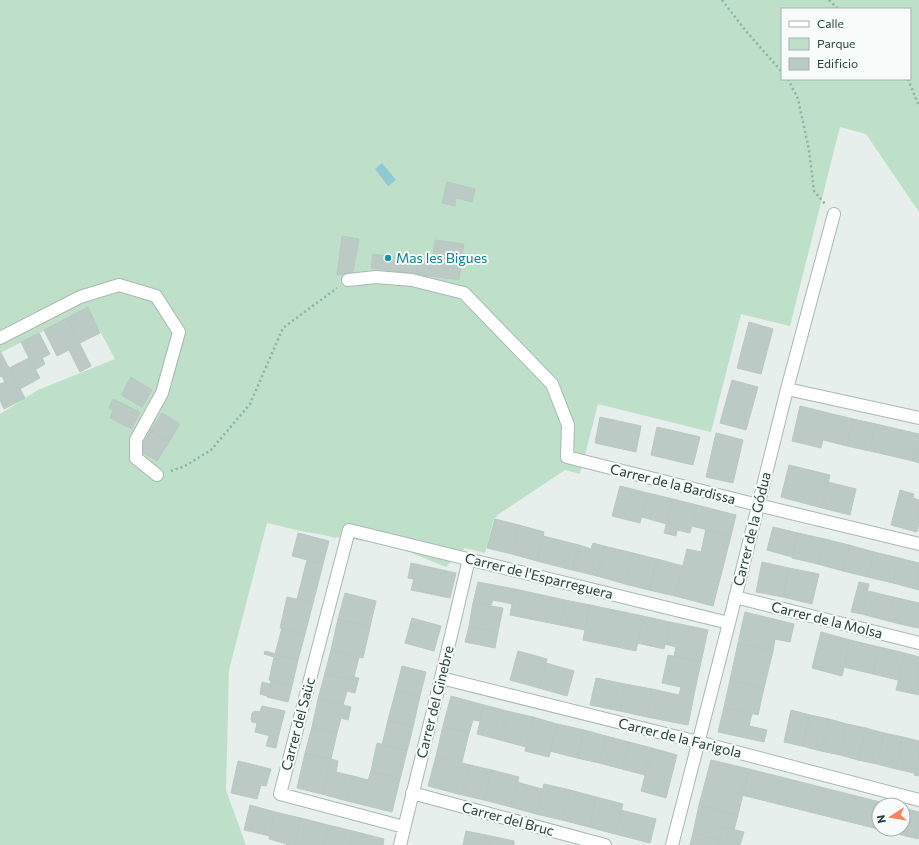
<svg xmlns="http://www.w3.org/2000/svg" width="919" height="845" font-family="Commissioner,sans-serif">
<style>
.green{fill:#bfe0c8;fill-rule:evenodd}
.water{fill:#8ec9d4}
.building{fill:#bbcac4;stroke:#b8c9c2}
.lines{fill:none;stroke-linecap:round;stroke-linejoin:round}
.minor-casing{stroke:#a8b8b2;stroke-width:14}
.path{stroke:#86b3a5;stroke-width:2.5;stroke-dasharray:2 3;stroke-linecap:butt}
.minor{stroke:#fff;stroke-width:12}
.culture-dot{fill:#0f9aa8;stroke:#f7fbf9;stroke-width:1.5}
.labels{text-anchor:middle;stroke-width:4;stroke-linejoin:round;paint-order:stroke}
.culture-label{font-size:14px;fill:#0d838f;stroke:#f7fbf9;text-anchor:start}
.street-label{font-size:14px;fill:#24423a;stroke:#f7fbf9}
</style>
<rect width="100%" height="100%" fill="#e6efeb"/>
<path class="green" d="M0,0h919v212l-53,-78 -26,-7 -50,199 -49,-12 -30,118 -113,-28 -18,70 -15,-4 -66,44 -5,5 -9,34 -20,-5 -19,19 -54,-22 -56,-8v1l-12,-3 -19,-3 -38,-9 -38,147 -3,120 20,55h-246v-431l38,-24 77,-31 -27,-50 -88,44zM782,9h128v70h-128z"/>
<path class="water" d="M382,163l14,17 -8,6 -13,-17z"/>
<path class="building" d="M447,182l28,7 -3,13 -16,-4 -1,8 -13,-3z
M342,236l17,3 -6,33 -16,3z
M435,240l29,4 -5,36 -88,-12 2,-14 59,8z
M88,307l12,26 -20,10 -13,-25z
M67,318l24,48 -11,6 -11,-22 -12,6 -13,-26z
M749,322l24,7 -12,45 -24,-6z
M39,333l11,21 -8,4 3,6 -10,6 -14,-28z
M0,351l25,47 -21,11 -4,-9v-16l5,-2 -3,-6 -2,1z
M29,358l11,20 -20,11 -11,-21z
M131,377l21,13 -10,17 -21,-12z
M732,380l26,7 -12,43 -26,-7z
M113,399l27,13 -8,17 -22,-11 3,-8 -4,-2z
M800,406l53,13 -6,27 -24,-6 -2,8 -29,-7z
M162,413l18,11 -11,18 -19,-11z
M600,417l41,9 -5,26 -41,-9z
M853,419l23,5 -6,27 -23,-5z
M876,424l43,10 -6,27 -43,-10z
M657,427l43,10 -7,28 -42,-10z
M150,431l19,11 -12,19 -18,-11z
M716,433l27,7 -10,43 -27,-6z
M919,438v25l-6,-2z
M789,465l41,10 -8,33 -41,-11z
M828,482l28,7 -6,26 -28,-7z
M620,486l28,7 -8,30 -28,-7z
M900,490l14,4 -1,4 6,2v23l-2,9 -26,-7z
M648,493l25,6 -7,25 -24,-7z
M673,499l24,6 -7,28 -13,-3 -1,6 -12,-3z
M697,505l39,10 -5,21 -39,-10z
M495,519l24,6 -7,29 -25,-6z
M519,525l25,7 -7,29 -25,-7z
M773,527l25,6 -6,24 -25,-7z
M706,529l25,7 -18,70 -38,-10 12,-47 14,3z
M298,533l31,8 -6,23 -31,-8z
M798,533l27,6 -7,25 -26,-6z
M543,536l36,9 -7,25 -35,-9z
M825,539l24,6 -6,26 -25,-7z
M593,543l11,3 -7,30 -25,-6 7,-25 12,4z
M849,545l25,7 -6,25 -25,-6z
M604,546l29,7 -8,31 -28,-8z
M874,552l25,6 -6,25 -25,-6z
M633,553l24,6 -8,31 -24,-6z
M899,558l20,5v27l-26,-7z
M657,559l26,7 -8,30 -26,-6z
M307,560l16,4 -10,39 -16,-4z
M762,562l27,6 -6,29 -27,-5z
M411,563l45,10 -6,25 -39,-8 3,-11 -6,-1z
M789,568l30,6 -7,30 -29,-7z
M478,582l37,7 -3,15 -19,-4 -2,5 -18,-2z
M859,582l10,2 -7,30 -11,-2z
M515,589l50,11 -5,25 -50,-10z
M868,591l25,6 -5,24 -26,-7z
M345,593l31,8 -6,26 -32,-8z
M287,597l26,6 -8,31 -25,-6z
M893,597l26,6 -6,24 -25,-6z
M565,600l25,5 -5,25 -25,-5z
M473,603l30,5 -5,24 -29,-6z
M919,603v25l-6,-1z
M590,605l53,11 -7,35 -53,-11z
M745,612l49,12 -4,18 -15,-3 -2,12 -35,-8z
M643,616l27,6 -6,27 -27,-6z
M412,618l29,8 -7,25 -29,-8z
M338,619l32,8 -7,31 -32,-8z
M670,622l38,8 -7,32 -27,-6 2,-9 -11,-3z
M469,626l29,6 -3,16 -30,-6z
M282,628l23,6 -7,26 -23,-6z
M821,632l29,8 -8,36 -30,-8z
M850,640l29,7 -6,27 -29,-7z
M738,643l35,8 -9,37 -34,-8z
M879,647l26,6 -7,27 -25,-6z
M331,650l28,7 -5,20 5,1 -1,3 -33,-8z
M265,651l33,9 -6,26 -23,-6 5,-23 -10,-3z
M518,651l29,8 -8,29 -29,-8z
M905,653l14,4v38l-23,-5z
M668,655l33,7 -6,28 -33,-7z
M546,663l28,8 -7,25 -28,-8z
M402,666l24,6 -6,24 -24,-6z
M325,673l33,8 -3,12 -8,-2 -4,14 -25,-6z
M596,678l29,6 -5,27 -30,-6z
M271,680l21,6 -4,16 -21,-5v-1l-7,-2 2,-12 8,2z
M730,680l34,8 -6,27 -34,-8z
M625,684l27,5 -5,28 -27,-6z
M681,687l14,3 -7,35 -41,-8 5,-28 27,6z
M396,690l24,6 -7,31 -25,-7z
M451,696l33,9 -4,16 -7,-1 -4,13 -26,-7z
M318,699l33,8 -3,13 -7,-2 -4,15 -25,-6z
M484,705l23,6 -7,29 -23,-6z
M262,706l23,5 -7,27 -23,-6 2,-9 -5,-1 -1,-3 1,-6 3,-2 5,1z
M724,707l28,7 -3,12 18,4 -3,12 -46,-10z
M791,710l19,5 -8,31 -18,-4z
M507,711l26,6 -7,30 -26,-7z
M810,715l19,4 -8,32 -19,-5z
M533,717l24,7 -8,33 -24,-6z
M829,719l18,5 -7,31 -19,-4z
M388,720l25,7 -6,24 -25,-6z
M557,724l27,6 -7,28 -27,-7z
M847,724l19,4 -8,32 -18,-5z
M443,726l26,7 -7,29 -26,-6z
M312,727l25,6 -6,26 -26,-6z
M866,728l18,5 -7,31 -19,-4z
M584,730l22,6 -7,27 -22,-5z
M884,733l19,4 -7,32 -19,-5z
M269,736l9,2 -2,10 -10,-2z
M606,736l23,6 -7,27 -23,-6z
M903,737l16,4v13l-5,19 -18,-4z
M629,742l23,6 -7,27 -23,-6z
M377,743l30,8 -7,28 -29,-8z
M652,748l25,7 -11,43 -25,-7z
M305,753l26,6 -9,35 -25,-6z
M919,754v22l-5,-1z
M436,756l34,9 -8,30 -34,-9z
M331,759l7,2 -2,11 17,4 -6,25 -25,-7z
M711,760l38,9 -11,46 -39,-10z
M238,761l33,8 -5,17 -5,-1 -4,14 -26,-6z
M470,765l22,5 -8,30 -22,-5z
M749,769l143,36h-13v24h24v-21l16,4v23l-1,4 -176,-44z
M492,770l27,7 -8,30 -27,-7z
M371,771l29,8 -8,33 -45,-11 6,-25 15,4z
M517,782l25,7 -6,25 -25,-7z
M544,784l26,6 -8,30 -26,-6z
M570,790l26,7 -7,30 -27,-7z
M596,797l27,7 -8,30 -26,-7z
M250,805l25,7 -5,24 -26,-6z
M699,805l39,10 -4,15 -12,-3 -3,13 -26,-7z
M621,810l35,9 -6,24 -35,-9z
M275,812l26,6 -6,27h-9l1,-1 -18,-5z
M301,818l27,7 -5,20h-28z
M328,825l25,6 -3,14h-27z
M722,827l22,5 -4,13h-22z
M353,831l31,8 -1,6h-33z
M466,831l25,5 -2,9h-26z
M693,833l26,7 -1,5h-28z
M491,836l23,5v4h-25z"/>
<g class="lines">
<g class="minor-casing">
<path id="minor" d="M348,280l28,-3 36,3 52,13 88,91 16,41 -1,32 191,48 161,39
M0,338l80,-41 39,-12 37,11 23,36 -17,61 -26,47v18l21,17
M787,389l132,29
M735,597l184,46
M441,678l257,64 221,58
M412,793l193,52
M404,827l-124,-33 69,-264 380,93
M400,845l41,-167 28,-119
M672,845l57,-222 58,-234 47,-175"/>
</g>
<path class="path" d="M722,0l23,30 37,42
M829,0l9,9
M788,79l10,20 11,51 5,41 11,13
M908,79l11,27
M171,471l14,-5 26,-16 39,-46 33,-76 54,-40"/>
<use href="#minor" class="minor"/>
</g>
<circle class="culture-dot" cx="388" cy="258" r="4"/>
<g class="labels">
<g class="culture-label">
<text x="396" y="263">Mas les Bigues</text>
</g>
<g class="street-label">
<text transform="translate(673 484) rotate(14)" y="5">Carrer de la Bardissa</text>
<text transform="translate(752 529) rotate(-76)" y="5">Carrer de la Gódua</text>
<text transform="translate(539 576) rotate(14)" y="5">Carrer de l'Esparreguera</text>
<text transform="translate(827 620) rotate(14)" y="5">Carrer de la Molsa</text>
<text transform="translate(435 702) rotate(-76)" y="5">Carrer del Ginebre</text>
<text transform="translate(298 724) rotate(-75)" y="5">Carrer del Saüc</text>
<text transform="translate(680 738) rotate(14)" y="5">Carrer de la Farigola</text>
<text transform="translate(508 819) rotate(15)" y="5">Carrer del Bruc</text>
</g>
</g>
<rect x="781" y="8" width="130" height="72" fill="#f7fbf9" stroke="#a3b1ad"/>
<rect x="789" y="21" width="20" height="6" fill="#ffffff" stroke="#a3b1ad"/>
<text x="817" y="28" font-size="12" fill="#24423a">Calle</text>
<rect x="789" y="38" width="20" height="12" fill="#bfe0c8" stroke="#a3b1ad"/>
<text x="817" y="48" font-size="12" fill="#24423a">Parque</text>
<rect x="789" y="58" width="20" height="12" fill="#bbcac4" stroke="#a3b1ad"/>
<text x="817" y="68" font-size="12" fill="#24423a">Edificio</text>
<g transform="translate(891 817) rotate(258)"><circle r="19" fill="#f7fbf9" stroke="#a3b1ad"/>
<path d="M0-3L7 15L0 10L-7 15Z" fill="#f4845f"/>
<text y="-6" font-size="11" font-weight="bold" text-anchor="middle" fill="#24423a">N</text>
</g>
</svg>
